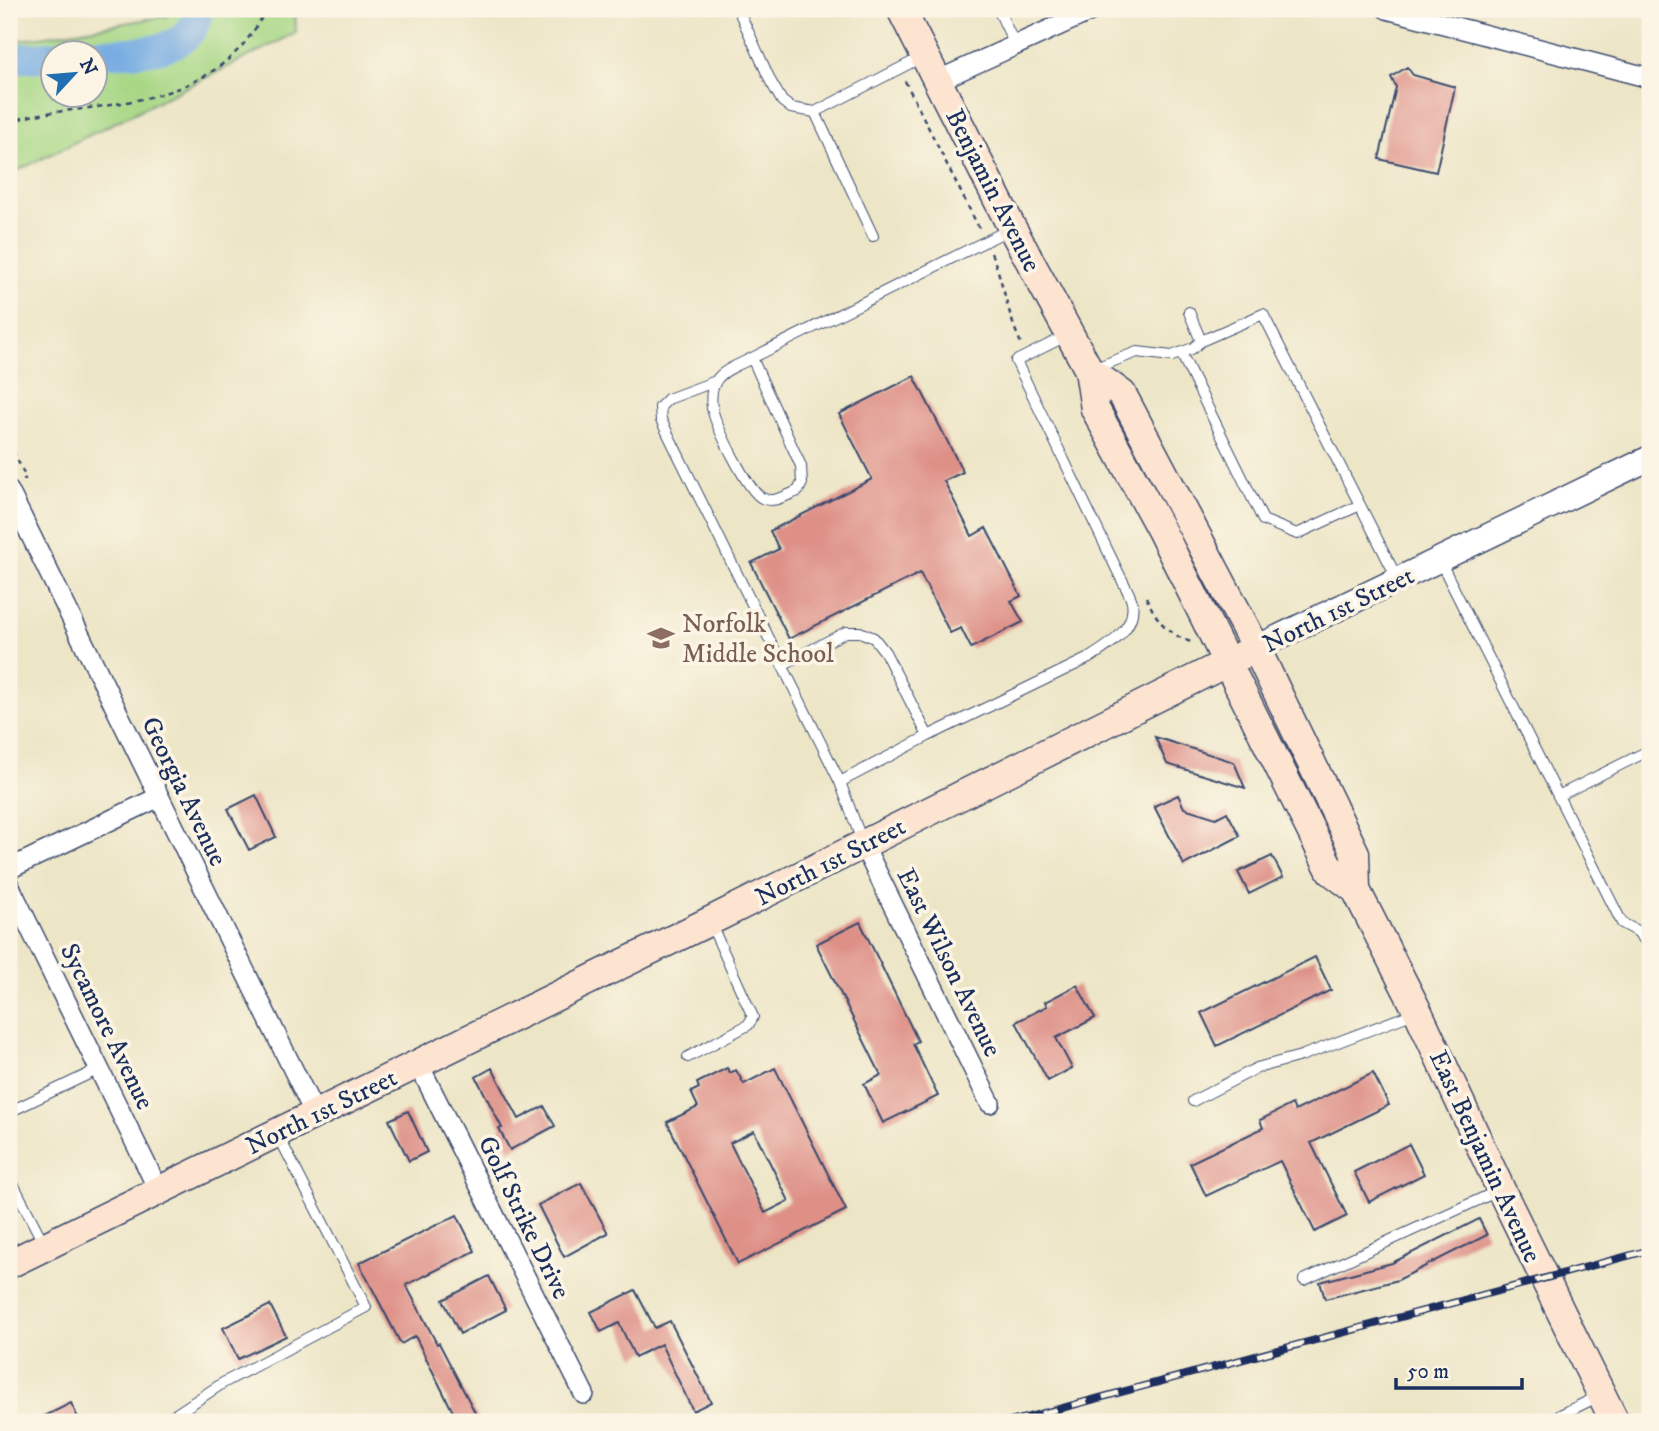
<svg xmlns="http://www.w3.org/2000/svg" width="1659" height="1431" font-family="'IM FELL DW Pica',serif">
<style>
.green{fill:#a7d785;stroke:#618372;stroke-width:2;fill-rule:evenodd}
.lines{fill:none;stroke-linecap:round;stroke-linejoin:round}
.river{stroke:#74abe2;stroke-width:30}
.building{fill:#de9087;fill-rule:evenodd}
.service-casing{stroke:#3a4a6e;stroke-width:12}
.minor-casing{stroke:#3a4a6e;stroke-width:22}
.tertiary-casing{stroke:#3a4a6e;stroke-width:27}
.secondary-casing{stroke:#3a4a6e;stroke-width:31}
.path{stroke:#3a4a6e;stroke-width:2.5;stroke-dasharray:5 5;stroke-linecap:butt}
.service{stroke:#fff;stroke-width:10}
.minor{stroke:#fff;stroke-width:19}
.tertiary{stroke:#fff;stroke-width:24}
.secondary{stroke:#fde4d1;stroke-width:28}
.rail-casing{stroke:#1b2f5e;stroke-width:8}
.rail{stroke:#fcf5e5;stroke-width:5;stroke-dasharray:16;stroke-linecap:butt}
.labels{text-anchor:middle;stroke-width:7;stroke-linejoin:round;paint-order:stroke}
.street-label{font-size:26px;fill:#1b2f5e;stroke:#fcf5e5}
.education-label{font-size:26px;fill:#785e54;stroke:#fcf5e5;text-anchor:start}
</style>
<rect width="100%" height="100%" fill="#fcf5e5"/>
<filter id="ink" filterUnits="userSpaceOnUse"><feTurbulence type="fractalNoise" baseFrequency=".0143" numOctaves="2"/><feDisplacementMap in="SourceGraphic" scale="14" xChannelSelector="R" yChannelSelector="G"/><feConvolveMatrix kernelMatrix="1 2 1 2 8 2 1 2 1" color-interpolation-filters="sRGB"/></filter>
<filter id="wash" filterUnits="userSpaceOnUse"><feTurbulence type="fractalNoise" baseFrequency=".00686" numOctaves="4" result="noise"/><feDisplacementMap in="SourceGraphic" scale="28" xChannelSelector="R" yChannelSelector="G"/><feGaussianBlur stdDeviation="1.57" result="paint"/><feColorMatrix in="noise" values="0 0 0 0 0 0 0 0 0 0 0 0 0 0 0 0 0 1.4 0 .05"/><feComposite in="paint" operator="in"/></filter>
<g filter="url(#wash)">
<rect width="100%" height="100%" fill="#ece5c6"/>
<path class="green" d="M169,9h126l1,24 -287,142v-133l158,-26zM52,52h42v42h-42z"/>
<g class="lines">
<path class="river" d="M94,53c37,-2 100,5 104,-44
M9,59l43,-3"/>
</g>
<g id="blocks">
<path class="building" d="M1407,67l6,8 42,12 -19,85 -57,-13 17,-72 -5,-10z
M914,376l49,96 -19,9 28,55 14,-8 35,68 -10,5 12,21 -52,26 -10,-20 -11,5 -30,-60 -131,66 -38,-76 28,-14 -9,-18 102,-52 -33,-65z
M1155,737l79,25 11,26 -78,-24z
M256,795l20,42 -27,13 -21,-41z
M1178,795l6,13 32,10 11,-6 13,24 -56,29 -30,-59z
M1272,856l11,21 -34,17 -11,-22z
M860,922l58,119 -5,3 25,52 -55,27 -19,-39 17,-9 -65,-131z
M1315,957l16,33 -114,56 -16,-33z
M1077,985l18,33 -39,20 16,30 -24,13 -32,-59 31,-16 -2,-4z
M492,1068l27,51 25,-13 11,20 -45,24 -11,-21 3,-1 -26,-51z
M727,1068l3,5 6,-3 8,14 31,-16 71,142 -108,54 -71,-142 31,-15 -7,-15 8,-4 -2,-5zM754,1131l35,70 -24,12 -35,-70z
M1373,1073l16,32 -78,38 36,73 -32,16 -35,-71 -74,35 -16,-33 73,-35 -3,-8 32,-16 3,7z
M408,1111l19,41 -18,9 -20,-41z
M1409,1144l15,30 -55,28 -15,-30z
M581,1183l27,50 -44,24 -26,-52z
M457,1215l18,36 -69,34 31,59 2,-1 41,79h-22l-43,-86 -14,8 -42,-81z
M1479,1219l8,16 -89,45 -73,19 -5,-17 72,-19z
M489,1276l17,34 -46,24 -17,-34z
M635,1290l20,38 15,-7 41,81 -18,9 -32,-67 -26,13 -16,-34 -18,9 -10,-20z
M270,1305l16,31 -48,23 -15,-31z
M71,1403l9,19h-47z"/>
</g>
</g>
<g filter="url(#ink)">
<use href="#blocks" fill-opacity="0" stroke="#3a4a6e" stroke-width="2"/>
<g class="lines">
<g class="service-casing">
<path id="service" d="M738,9l33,73 11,19 9,7 24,4 107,-55
M998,9l17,36
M815,112l58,124
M1201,341l62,-27 134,264
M1181,353l82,167 34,14 63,-29
M752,358l49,108 1,17 -4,8c-11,4 -25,13 -36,7 -14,-6 -47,-74 -50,-90 -1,-8 -1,-20 4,-27 6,-11 25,-17 36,-23z
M752,358l260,-130
M1093,369l44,-17 35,4 21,-8 8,-7 -12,-29
M716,381l-48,18 -8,8 1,13 179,362 23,62
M1440,561l182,362 15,8 13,15
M782,665l64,-33h14l14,6 11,14 43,84
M840,782l88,-46 161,-78c19,-12 48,-29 43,-56 -2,-8 -8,-18 -12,-26l-104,-215 52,-26
M1558,796l92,-46
M688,1057l60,-32 5,-8 -43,-95
M1193,1101l64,-33 44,-12 116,-44
M9,1112l90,-43
M9,1176l36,70
M1304,1280l196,-90
M164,1422l59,-39 143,-76 -88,-172
M1546,1422l55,-27"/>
</g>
<g class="minor-casing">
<path id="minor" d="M1387,9l263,69
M937,81l158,-72
M9,491l306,623
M863,844l127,259
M9,869l150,-72
M9,885l150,306
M418,1063l166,331"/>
</g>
<g class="tertiary-casing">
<path id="tertiary" d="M1256,648l394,-190"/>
</g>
<g class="secondary-casing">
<path id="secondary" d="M901,9l111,219 77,142 6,39 66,121 170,341 25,19
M1089,370l33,24 134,254 99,205 1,37 62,122 83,178 114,232
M9,1264l701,-343 546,-273"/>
</g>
<path class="path" d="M905,81l74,147
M9,123c23,-10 48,-11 73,-14 76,-10 148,-24 184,-100
M991,253c13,29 16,61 30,90
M9,442l17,36 -3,2
M1146,597c10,22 21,37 45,45"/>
<use href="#service" class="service"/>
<use href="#minor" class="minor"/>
<use href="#tertiary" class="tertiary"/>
<use href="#secondary" class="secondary"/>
<g class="rail-casing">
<path id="rail" d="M1010,1422l640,-172"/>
</g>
<use href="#rail" class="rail"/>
</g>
</g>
<defs>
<g id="school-bare" transform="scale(2.1)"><path d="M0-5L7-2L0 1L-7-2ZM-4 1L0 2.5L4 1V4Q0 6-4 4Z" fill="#8d6e63" stroke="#fcf5e5" stroke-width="2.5" paint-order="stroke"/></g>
</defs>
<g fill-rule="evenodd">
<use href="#school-bare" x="661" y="638"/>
</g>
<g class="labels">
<g class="street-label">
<text transform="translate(994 190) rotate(63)" y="9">Benjamin Avenue</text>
<text transform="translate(1338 609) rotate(-26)" y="9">North 1st Street</text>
<text transform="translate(185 791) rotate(64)" y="9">Georgia Avenue</text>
<text transform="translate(830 861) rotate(-27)" y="9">North 1st Street</text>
<text transform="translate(950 962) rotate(64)" y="9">East Wilson Avenue</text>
<text transform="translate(108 1026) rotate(64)" y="9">Sycamore Avenue</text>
<text transform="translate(321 1111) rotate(-26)" y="9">North 1st Street</text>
<text transform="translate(1486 1156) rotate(65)" y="9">East Benjamin Avenue</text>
<text transform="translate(525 1217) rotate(64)" y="9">Golf Strike Drive</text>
</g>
<g class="education-label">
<text x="682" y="632">Norfolk<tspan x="682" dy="30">Middle School</tspan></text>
</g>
</g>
<rect width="1659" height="1431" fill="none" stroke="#fcf5e5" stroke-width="35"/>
<g transform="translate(74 74) rotate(64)"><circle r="33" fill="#fcf5e5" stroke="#a2a6af" stroke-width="2"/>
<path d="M0-5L12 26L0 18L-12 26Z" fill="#1f6fb2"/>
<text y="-10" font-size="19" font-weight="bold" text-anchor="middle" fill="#1b2f5e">N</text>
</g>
<path d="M1396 1378v10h126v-10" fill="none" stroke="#1b2f5e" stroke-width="3.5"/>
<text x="1407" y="1378" font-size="21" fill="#1b2f5e" stroke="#fcf5e5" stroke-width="5" paint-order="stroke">50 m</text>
</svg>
